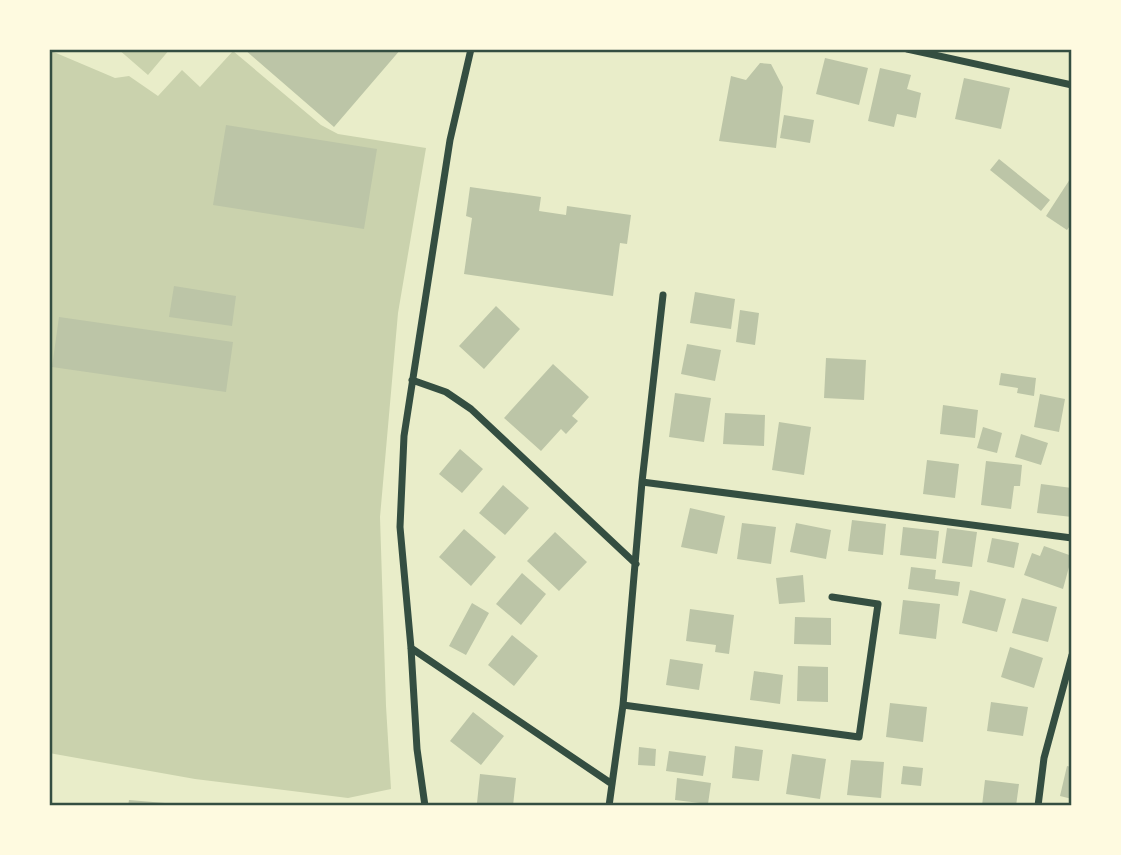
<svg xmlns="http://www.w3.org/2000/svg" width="1121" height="855" font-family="'Source Sans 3',sans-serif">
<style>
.green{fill:#cad2ad}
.building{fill:#bcc5a7}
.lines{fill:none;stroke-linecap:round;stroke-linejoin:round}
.minor{stroke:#344e41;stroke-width:7}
.neatline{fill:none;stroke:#344e41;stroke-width:2.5}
</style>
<rect width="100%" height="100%" fill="#e9edc9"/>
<path class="green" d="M118,49h52l-22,26z
M49,50l66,28 14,-2 29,20 24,-26 18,17 33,-36 88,74 17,9 88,14 -28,165 -18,204 6,189 5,83 -43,9 -153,-19 -146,-26z"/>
<path class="building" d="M244,49h157l-67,78z
M825,58l43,10 -9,37 -43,-11z
M760,63l11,1 12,23 -7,61 -57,-7 12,-65 15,4z
M880,68l31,7 -4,14 14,4 -5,25 -19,-4 -3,13 -26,-6z
M964,78l46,10 -9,41 -46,-10z
M784,115l30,5 -4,23 -30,-5z
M226,125l151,24 -13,80 -151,-24z
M999,159l51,41 -9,11 -51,-41z
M1072,176v47l-5,7 -21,-14z
M470,187l71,10 -2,14 27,4 1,-9 64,9 -4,29 -7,-1 -7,53 -149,-22 8,-56 -6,-2z
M174,286l62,10 -4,30 -63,-9z
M695,292l40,7 -4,30 -41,-6z
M496,306l24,23 -36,40 -25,-23z
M740,310l19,3 -4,32 -19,-3z
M59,317l174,25 -7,50 -174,-25z
M687,344l34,6 -6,31 -34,-7z
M826,358l40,2 -2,40 -40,-2z
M553,364l36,33 -17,19 6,5 -12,13 -5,-5 -20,22 -37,-33z
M1001,373l35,5 -2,18 -17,-3 1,-5 -19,-3z
M675,393l36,5 -7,44 -35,-5z
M1040,394l25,5 -6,33 -25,-5z
M943,405l35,5 -3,28 -35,-4z
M725,413l40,2 -1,31 -41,-2z
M779,422l32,5 -7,48 -32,-5z
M983,427l19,6 -5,20 -20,-5z
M1021,434l27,9 -7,22 -26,-8z
M460,449l23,20 -21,24 -23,-19z
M927,460l32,4 -4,34 -32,-4z
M986,461l36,4 -2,21h-6l-3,23 -30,-4z
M1041,484l31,4v29l-35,-4z
M503,485l26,23 -24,27 -26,-22z
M690,508l35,8 -8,38 -36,-7z
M852,520l34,4 -3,31 -35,-4z
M742,523l34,4 -5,37 -34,-5z
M796,523l35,7 -5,29 -36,-7z
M903,527l36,4 -3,28 -36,-4z
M947,528l30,4 -5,35 -30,-4z
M464,529l32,28 -25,29 -32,-29z
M555,532l32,30 -28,29 -32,-30z
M992,538l27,5 -5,25 -27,-6z
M1044,546l28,10 -9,33 -39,-14 8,-22 8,3z
M911,567l25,3 -1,9 25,3 -2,14 -50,-7z
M522,573l24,21 -25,31 -25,-21z
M803,575l2,27 -26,2 -3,-26z
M970,590l36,9 -9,33 -35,-9z
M1022,598l35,9 -9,35 -36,-9z
M903,600l37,4 -4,35 -37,-5z
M472,603l17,10 -23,42 -17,-9z
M690,609l44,6 -5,39 -14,-2 1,-7 -30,-4z
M795,617l36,1v27l-37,-1z
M512,635l26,21 -24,30 -26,-21z
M1010,647l33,11 -9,30 -33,-11z
M670,659l33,5 -4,26 -33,-5z
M798,666l30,1v35l-31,-1z
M754,671l29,4 -3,29 -30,-4z
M991,702l37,5 -5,29 -36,-5z
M890,703l37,4 -4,35 -37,-5z
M473,712l31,24 -23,29 -31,-24z
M735,746l28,4 -4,31 -27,-3z
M639,747l17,2 -1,17 -17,-1z
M669,751l37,5 -3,20 -37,-5z
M792,754l34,5 -6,40 -34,-5z
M851,760l33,2 -3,36 -34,-3z
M903,766l20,2 -2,18 -20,-2z
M1067,766l5,1v32l-12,-3z
M480,774l36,4 -3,28 -36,-3z
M677,778l34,5 -3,21 -33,-4z
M985,780l34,4 -3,22h-34z
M129,800l36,3v3h-37z"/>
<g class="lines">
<path class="minor" d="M907,49l165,36
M412,380l34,12 25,17 165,155
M642,482l430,56
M411,648l201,136
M623,705l236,32 19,-133 -46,-7
M425,806l-8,-57 -6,-101 -11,-121 4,-91 46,-296 21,-91
M609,806l14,-101 19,-223 21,-187
M1038,806l6,-48 28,-103"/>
</g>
<rect width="1121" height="855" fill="none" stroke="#fefae0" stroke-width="102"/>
<rect x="51" y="51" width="1019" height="753" class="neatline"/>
</svg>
